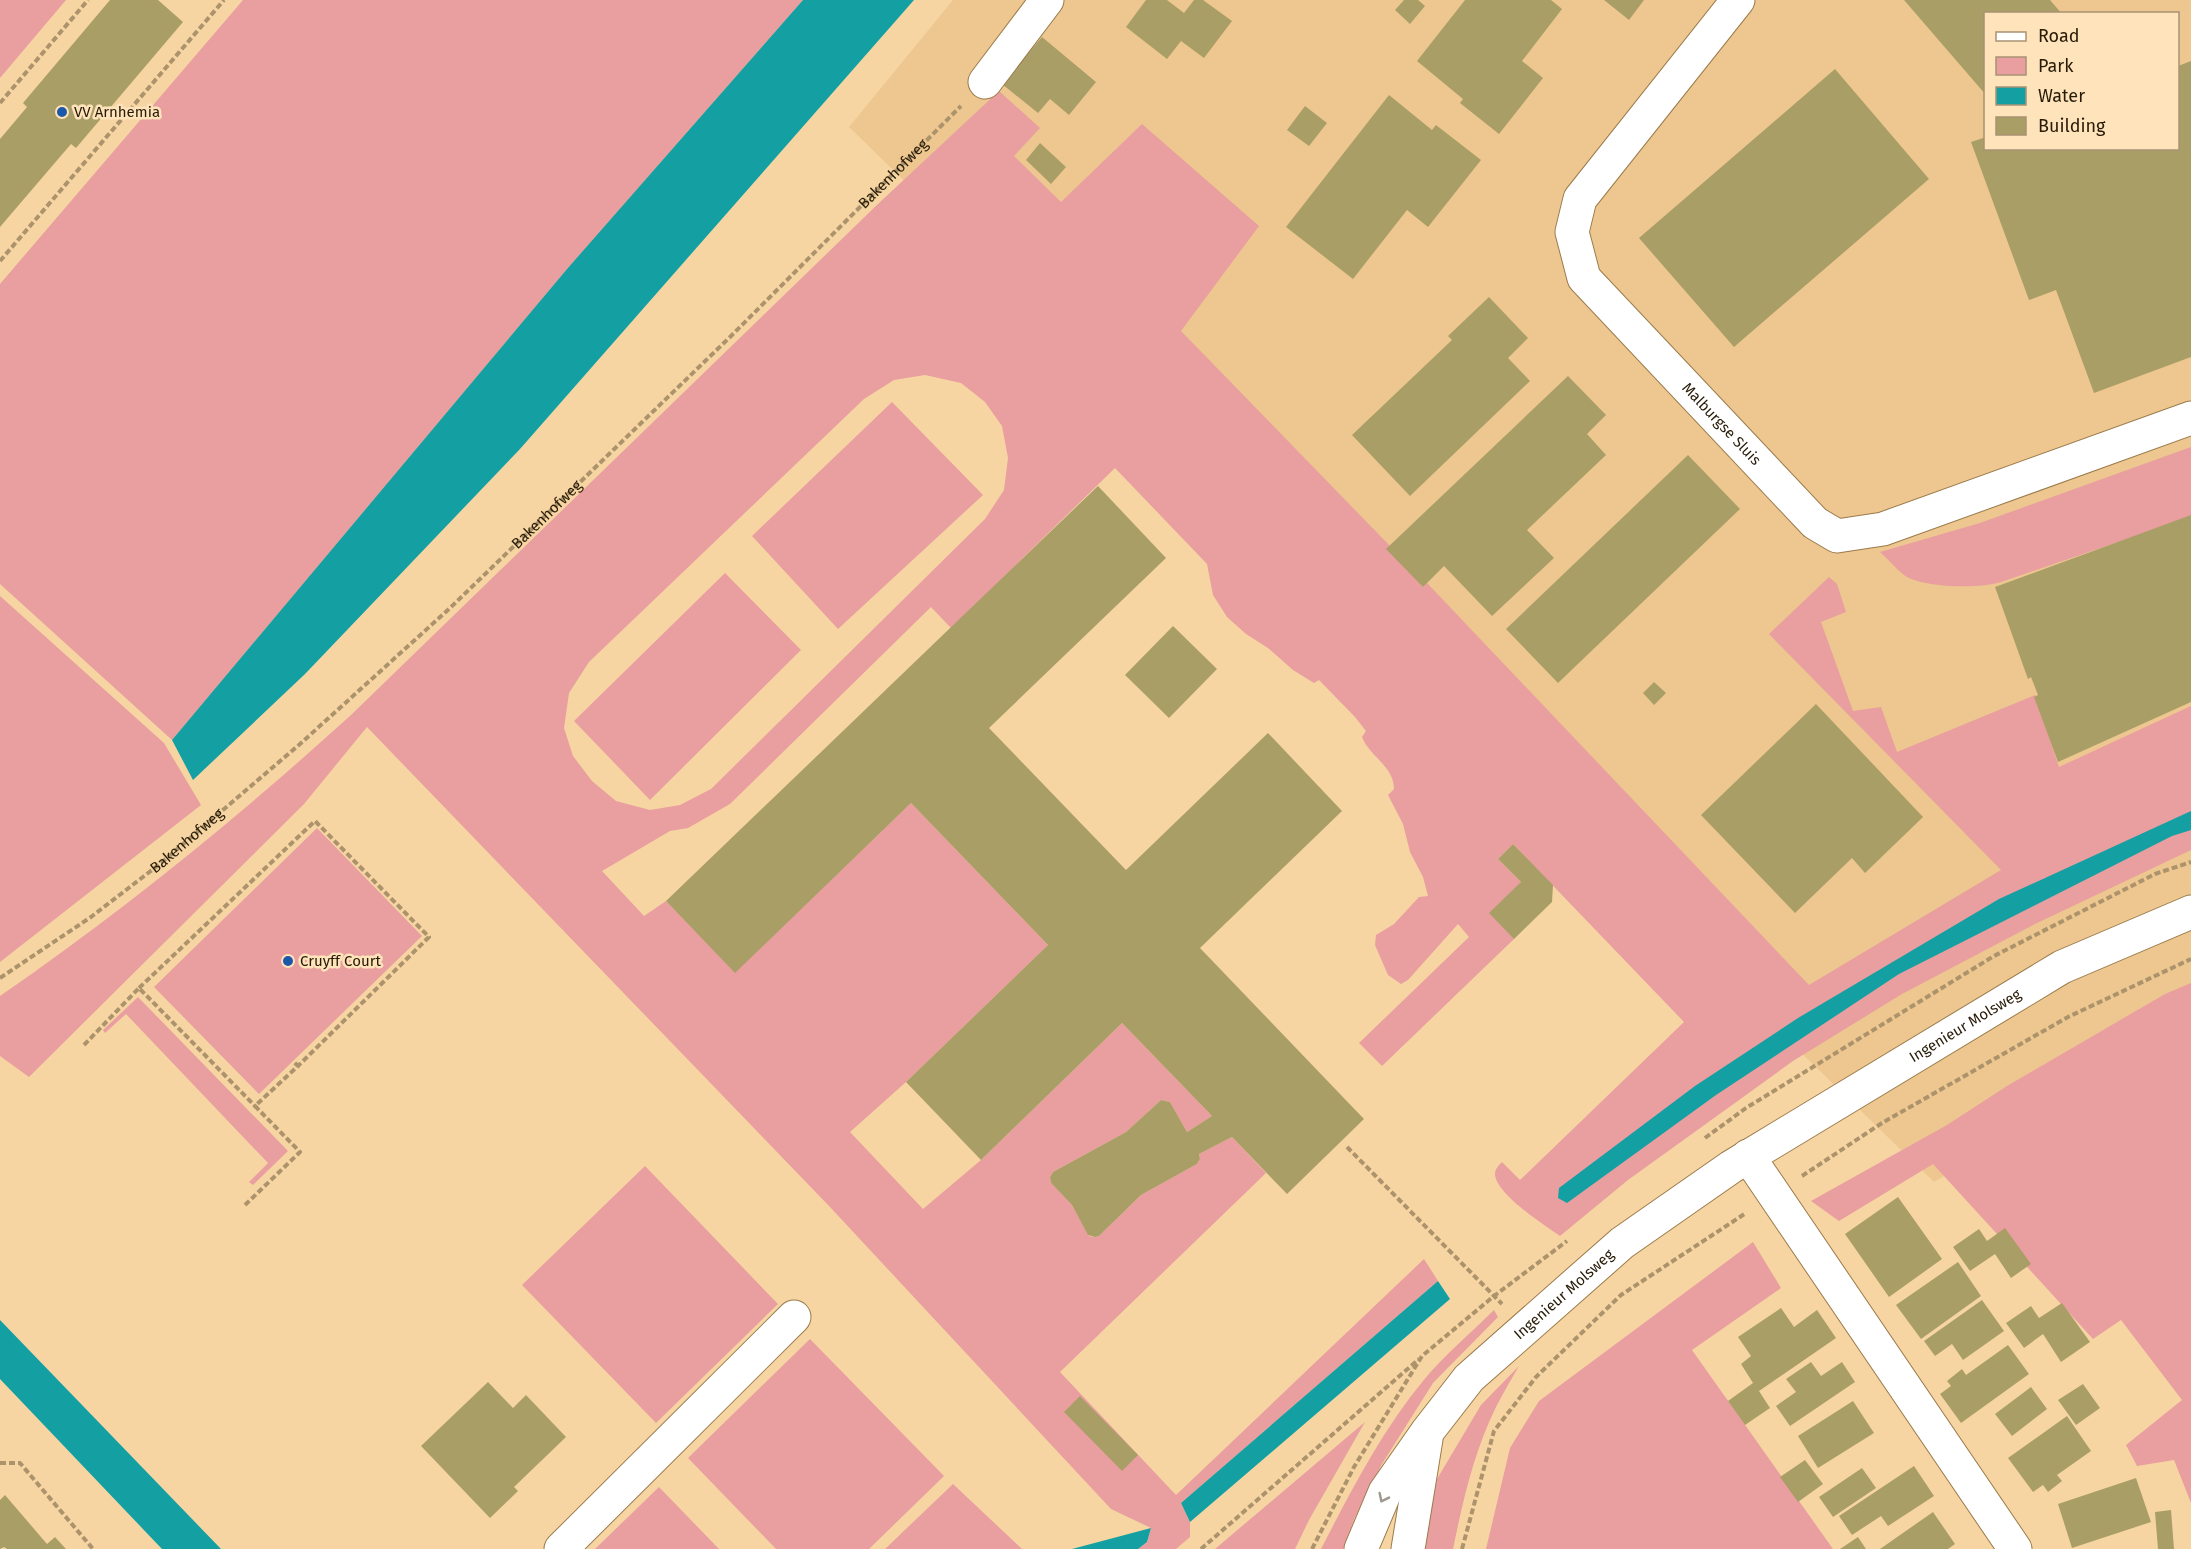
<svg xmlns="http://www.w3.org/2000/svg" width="2191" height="1549" font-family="'Fira Sans',sans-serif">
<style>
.built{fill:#edc78f;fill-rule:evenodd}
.green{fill:#e99ea0;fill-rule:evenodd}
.water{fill:#149fa3}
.building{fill:#aa9e67}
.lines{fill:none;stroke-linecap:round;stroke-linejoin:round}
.minor-casing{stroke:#9a7b4c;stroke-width:35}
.path{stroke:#ac936b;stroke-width:4;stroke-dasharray:6 3;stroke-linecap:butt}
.minor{stroke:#fff;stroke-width:33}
.oneway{stroke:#9e988f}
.poi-dot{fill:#1c58a9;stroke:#fee3bb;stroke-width:2}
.labels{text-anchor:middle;stroke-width:5;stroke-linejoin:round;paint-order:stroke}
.poi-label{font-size:15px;fill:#271b07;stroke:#fee3bb;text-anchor:start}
.street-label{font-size:15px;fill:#271b07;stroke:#fee3bb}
</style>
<rect width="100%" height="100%" fill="#f6d5a3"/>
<path class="built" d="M953,0h1238v1030l-257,152 -1085,-1055zM1986,14h192v134h-192z"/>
<path class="green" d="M0,0h66l-66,78z
M243,0h560l-236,269 -395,471 -172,-156v-300z
M999,91l41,37 -26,28 47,46 81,-78 117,102 -78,105 209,215 33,41 4,-4 382,402 192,-115 -232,-236 60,-57 8,7 9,28 -25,10 32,89 28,-4 16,45 138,-57 24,72 132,-61v144l-156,74 -133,70 -109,67 -165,119 -68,56c-15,-10 -65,-43 -65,-62 0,-5 4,-9 7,-12l18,18 164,-158 -171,-178 -15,15 23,23 -7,57 -132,127 -23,-23 110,-106 -11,-13 -50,56 -7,4 -13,-9 -13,-30 1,-10 18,-11 25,-27 9,-1 -5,-19 -13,-25 -7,-28 -15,-29 6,-6c0,-23 -25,-33 -32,-52l4,-6 -11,-14 -36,-37 -5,3 -21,-13 -25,-22 -22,-14 -19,-17 -14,-22 -6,-31 -92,-96 -164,160 -20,-21 -201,197 -42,24 -18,3 -68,40 42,45 22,-15 69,71 176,-169 137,142 -142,137 -56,50 73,77 58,-49 141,-137 90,93 -25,16 -17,-30 -9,-2 -35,32 -73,40 -3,5 1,6 21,22 17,31 6,1 4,-1 42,-41 56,-31 3,-5 -1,-5 33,-17 34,36 -206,199 116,123 248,-236 14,22 -257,222 9,19v15l-14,12h-38l9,-7 4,-14 -40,-19 -281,-302 -463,-480 -63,77 -275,273 -29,-21v-60c123,-85 240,-180 351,-281l528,-512zM925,375l36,8 24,19 17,24 6,32 -4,32 -19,29 -274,270 -31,16 -30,5 -34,-9 -24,-20 -19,-25 -9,-28 5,-35 20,-31 275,-263 30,-19z
M892,402l91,93 -145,134 -86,-93z
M2191,447v70l-190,65c-21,7 -80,6 -97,-7 -9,-7 -16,-16 -24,-23l100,-29z
M725,573l76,77 -151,150 -76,-79z
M0,596l164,147 37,62 -201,157z
M317,828l105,108 -163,158 -105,-107z
M2191,983v520l-17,-43 -37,6 -11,-21 56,-45 -61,-80 -28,19 -160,-175 -94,57 -28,-20 136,-76 60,-39 158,-92z
M138,997l150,154 -35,34 -4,-3 19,-19 -142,-149 -21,19 -2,-3z
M645,1166l133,138 -122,119 -134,-138z
M1753,1242l28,46 -89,62 141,199h-347l24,-101 29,-47z
M1494,1310l4,7 -65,66 -51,81 -27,53 -12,32h-22c30,-58 60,-117 102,-168 21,-26 48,-48 71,-71z
M810,1339l134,137 -75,73h-93l-88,-91z
M1519,1366c-8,14 -16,27 -23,41 -22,45 -33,93 -43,142h-30l14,-70 44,-74z
M1365,1422l-56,98 -14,29h-80z
M953,1484l69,65h-137z
M659,1487l60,62h-124z"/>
<path class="water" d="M803,0h111l-394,449 -215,225 -112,106 -21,-40 395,-471z
M2191,811v19l-19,6 -273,138 -183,121 -149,108 -9,-5 1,-10 136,-102 103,-68 201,-119z
M1438,1281l12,18 -260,223 -9,-19z
M0,1320l221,229h-59l-162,-170z
M1151,1528l-4,14 -9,7h-66z"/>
<path class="building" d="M110,0h48l25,22 -107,126 -5,-4 -71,83v-88l27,-32 -4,-4z
M1146,0h21l17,13 10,-13h9l29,21 -28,37 -23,-17 -14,18 -41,-32z
M1404,0h14l7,6 -15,18 -15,-14z
M1465,0h86l11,9 -40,52 21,17 -44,56 -39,-31 3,-4 -46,-38z
M1604,0h40l-15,20z
M1904,0h146l12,14h-76v81z
M1042,37l54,45 -27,33 -19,-16 -12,14 -36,-29z
M2191,61v296l-97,36 -38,-103 -27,10 -58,-158 15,-5v11h192v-82z
M1835,69l94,110 -195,168 -95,-109z
M1389,95l43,35 4,-5 45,35 -53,67 -21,-17 -54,69 -67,-52z
M1305,106l22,17 -18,23 -22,-16z
M1040,143l26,24 -15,17 -25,-24z
M1489,297l39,41 -20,20 22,23 -120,115 -58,-61 100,-95 -4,-4z
M1568,376l38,39 -19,19 19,21 -79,75 27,28 -62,58 -48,-50 -21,21 -37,-38z
M1688,455l52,54 -182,174 -52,-54z
M1098,486l68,72 -177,170 137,142 142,-137 74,78 -142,137 164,171 -77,75 -55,-57 -33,17 1,5 -3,5 -56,31 -42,41 -4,1 -7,-2 -16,-30 -21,-22 -1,-6 3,-5 73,-40 35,-32 9,2 17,30 25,-16 -90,-93 -141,137 -75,-78 142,-137 -137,-142 -176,170 -69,-72z
M2191,515v187l-133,60 -24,-65 4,-2 -7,-18 -3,2 -33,-92z
M1173,626l44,43 -48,49 -44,-43z
M1654,682l12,11 -12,12 -11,-12z
M1816,704l107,113 -58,56 -13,-15 -57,55 -94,-98z
M1513,844l40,41 -1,17 -38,37 -25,-26 32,-31 -23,-23z
M1898,1197l44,62 -53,38 -44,-63z
M2005,1228l26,36 -20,14 -16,-24 -25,17 -17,-24 26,-18 8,12z
M1958,1262l23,34 -60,43 -25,-34z
M1982,1300l22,31 -41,29 -11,-16 -17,12 -11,-15z
M2062,1303l28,39 -29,20 -18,-28 -19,14 -18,-25 25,-17 8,12z
M1781,1308l13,19 23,-17 19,28 -77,53 11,17 -25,17 -17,-24 25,-18 -12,-19 10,-8 -13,-19z
M2008,1345l21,29 -68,49 -21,-29 11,-8 -4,-5 15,-12 4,6z
M1811,1362l10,14 21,-14 13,20 -65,44 -14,-20 20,-14 -10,-13z
M488,1382l25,26 13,-13 40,42 -52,50 4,4 -28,27 -69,-72z
M2083,1384l17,24 -24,17 -18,-25z
M2031,1387l16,22 -35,27 -17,-22z
M1080,1396l58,59 -16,16 -58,-59z
M1853,1401l21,32 -56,35 -20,-32z
M2067,1416l24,35 -34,24 5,6 -14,11 -5,-7 -10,7 -25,-34z
M1805,1460l18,24 -25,18 -18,-25z
M1914,1466l20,30 -46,30 -7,-10 -29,19 -13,-19z
M1862,1468l14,20 -43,29 -14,-20z
M2136,1478l15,44 -79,26 -14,-44z
M5,1495l42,49 8,-7 11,12h-59l-3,-2 -4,2v-49z
M2171,1510l3,39h-16l-3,-37z
M1933,1512l22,32 -7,5h-68z
M1858,1537l8,12h-26z"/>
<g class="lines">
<g class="minor-casing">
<g id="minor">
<path id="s2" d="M1738,0l-158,199 -8,33 12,46 231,245 22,13 46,-7 308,-111"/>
<path d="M985,82l62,-82"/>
<path d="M1748,1156l267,393"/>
<path d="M561,1549l233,-232"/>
<path id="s3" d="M1361,1549l24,-57 42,-60 42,-54 153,-135 109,-76 331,-200 129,-55"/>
<path d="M1408,1549l18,-110"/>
</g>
</g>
<g class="path">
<path d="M0,103l88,-103"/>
<path d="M0,261l224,-261"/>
<path id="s1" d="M0,978l91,-61 70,-54 139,-119 149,-135 281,-272 231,-231"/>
<path d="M139,988l176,-167 114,116 -131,129"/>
<path d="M84,1045l55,-57 116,118"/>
<path d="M1705,1138l41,-30 248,-152 161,-82 36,-12"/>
<path d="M1347,1147l155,157"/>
<path d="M1802,1176l80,-53 186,-106 123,-58"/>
<path d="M245,1205l55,-53 -45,-46 43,-40 -5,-5"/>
<path d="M0,1463h20l73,86"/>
<path d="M1201,1549l218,-190"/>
<path d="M1312,1549l42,-82 68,-111 72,-60 73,-55"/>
<path d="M1462,1549l32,-118 42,-54 85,-82 125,-82"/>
</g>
<use href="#minor" class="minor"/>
</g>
<defs><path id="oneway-chevron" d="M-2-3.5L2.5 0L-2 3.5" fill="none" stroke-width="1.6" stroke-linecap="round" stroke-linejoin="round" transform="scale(1.5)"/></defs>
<use class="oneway" href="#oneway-chevron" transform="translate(1383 1498) rotate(116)"/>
<g class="poi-dot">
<circle cx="62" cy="112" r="6"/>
<circle cx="288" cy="961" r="6"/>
</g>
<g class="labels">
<g class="poi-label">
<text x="74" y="117">VV Arnhemia</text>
<text x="300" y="966">Cruyff Court</text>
</g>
<g class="street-label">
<text dy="5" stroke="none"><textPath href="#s1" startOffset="1204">Bakenhofweg</textPath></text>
<text dy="5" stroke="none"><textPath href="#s2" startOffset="536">Malburgse Sluis</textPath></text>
<text dy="5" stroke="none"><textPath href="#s1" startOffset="718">Bakenhofweg</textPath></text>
<text dy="5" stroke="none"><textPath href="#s1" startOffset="232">Bakenhofweg</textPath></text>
<text dy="5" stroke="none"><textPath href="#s3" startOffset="814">Ingenieur Molsweg</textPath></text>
<text dy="5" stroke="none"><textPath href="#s3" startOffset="330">Ingenieur Molsweg</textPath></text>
</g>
</g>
<rect x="1984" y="12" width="195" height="138" fill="#fee3bb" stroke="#a89373" stroke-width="1.5"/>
<rect x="1996" y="32" width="30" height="9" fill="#ffffff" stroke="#a89373" stroke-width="1.5"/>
<text x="2038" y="42" font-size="18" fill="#271b07">Road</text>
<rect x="1996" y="57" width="30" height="18" fill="#e99ea0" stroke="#a89373" stroke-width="1.5"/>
<text x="2038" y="72" font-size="18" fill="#271b07">Park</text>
<rect x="1996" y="87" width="30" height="18" fill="#149fa3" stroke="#a89373" stroke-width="1.5"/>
<text x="2038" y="102" font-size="18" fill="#271b07">Water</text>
<rect x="1996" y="117" width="30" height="18" fill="#aa9e67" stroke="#a89373" stroke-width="1.5"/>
<text x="2038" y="132" font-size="18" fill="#271b07">Building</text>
</svg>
